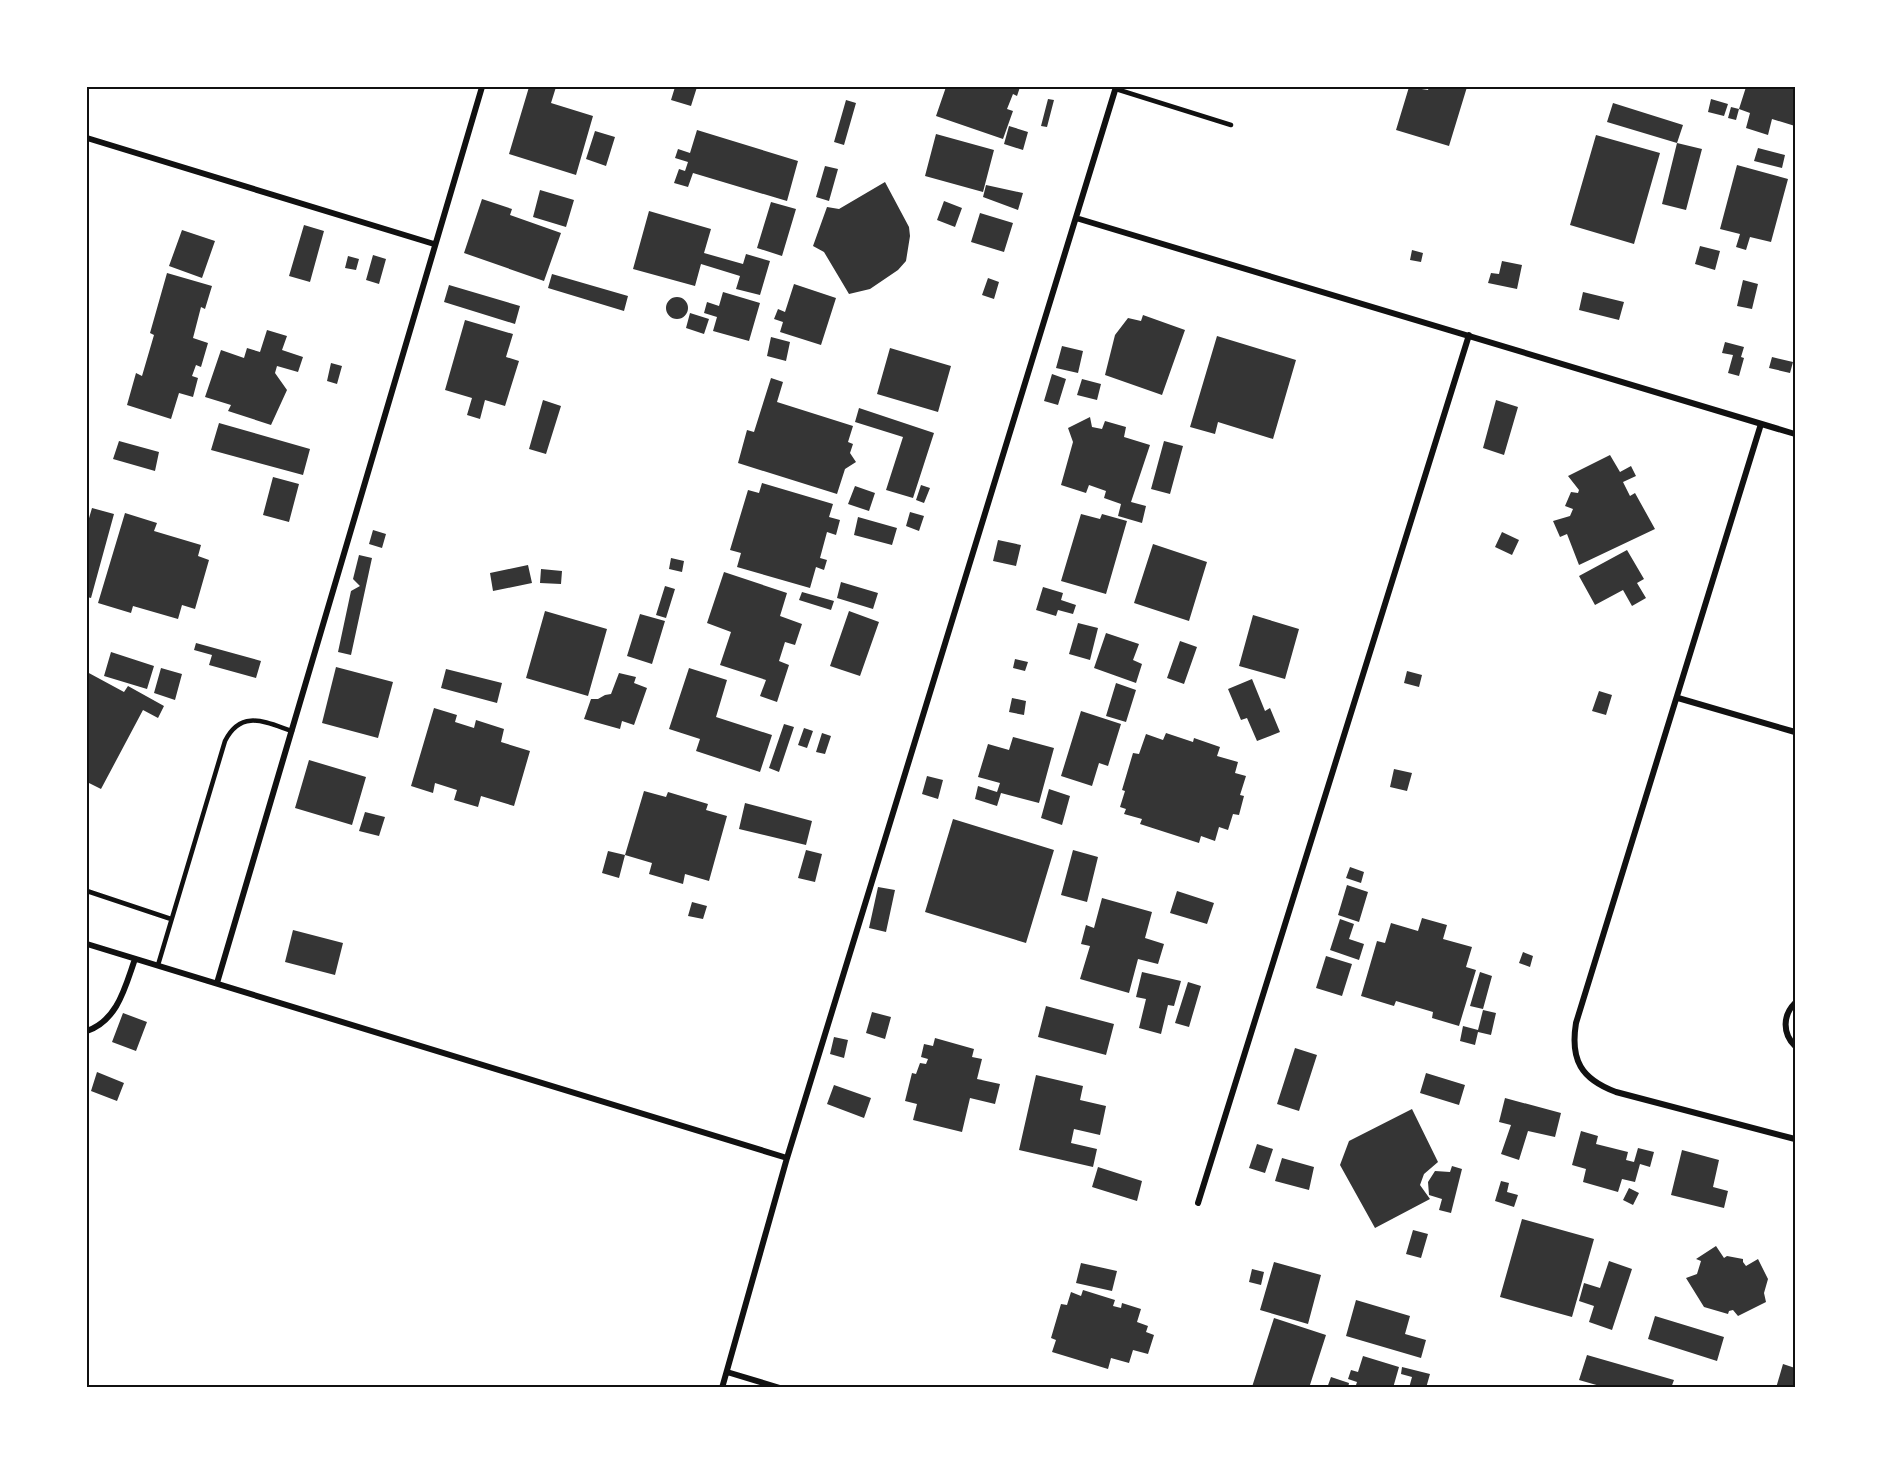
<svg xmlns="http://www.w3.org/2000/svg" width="1882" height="1475" font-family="Raleway,sans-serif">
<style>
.building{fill:#353535}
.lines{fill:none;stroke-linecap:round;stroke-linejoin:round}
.service{stroke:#111;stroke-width:4.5}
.minor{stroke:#111;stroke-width:6}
.neatline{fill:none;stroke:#111;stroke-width:2}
</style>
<rect width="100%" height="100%" fill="#fff"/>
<path class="building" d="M529,87h27l-5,16 42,13 -17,59 -67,-21z
M675,87h22l-6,19 -20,-6z
M946,87h74l-3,9 -4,-2 -6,15 6,2 -10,28 -67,-23z
M1409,87l19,3 1,-3h38l-18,59 -53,-16z
M1746,87h42l7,2v37l-23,-7 -4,16 -22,-7 4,-15 -11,-4 -3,11 -8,-2 3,-11 8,2z
M1048,99l6,1 -7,27 -6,-1z
M1711,99l17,5 -4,12 -16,-4z
M846,100l10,3 -12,42 -10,-3z
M1613,103l70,22 -6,18 25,6 -16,61 -24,-6 15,-61 -70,-21z
M1009,126l19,6 -5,18 -19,-6z
M697,130l101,31 -11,40 -94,-28 -5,14 -14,-4 5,-14 6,2 3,-9 -13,-4 3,-9 12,4z
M595,131l20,6 -9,29 -20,-7z
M936,134l58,16 -11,42 -58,-16z
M1596,135l64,18 -26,91 -64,-19z
M1758,148l27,7 -3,13 -28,-7z
M1737,165l51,14 -17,63 -21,-5 -4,13 -10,-3 4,-13 -20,-5z
M825,166l13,3 -9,32 -13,-4z
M885,182l24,45 1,9 -4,25 -8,9 -28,19 -21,5 -25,-42 -11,-6 14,-39 12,2z
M986,185l37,8 -5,17 -35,-13z
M540,190l34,10 -8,27 -33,-10z
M482,199l30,10 -2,6 51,18 -17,48 -80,-28z
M944,201l18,7 -7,19 -18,-7z
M771,202l25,7 -14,47 -25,-8z
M649,211l62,18 -7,24 39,11 3,-10 24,7 -10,34 -24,-6 4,-13 -39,-12 -6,22 -62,-17z
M980,213l33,10 -9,29 -33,-10z
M304,225l20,6 -14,51 -21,-6z
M182,230l33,11 -13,37 -33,-12z
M1700,246l20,5 -5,19 -20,-6z
M1412,250l11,3 -2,9 -11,-2z
M373,255l13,4 -7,25 -13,-4z
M348,256l11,3 -3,11 -11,-2z
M1502,261l20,4 -5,24 -29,-6 3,-10 8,1z
M167,273l45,13 -7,23 -4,-2 -8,31 15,5 -7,24 -5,-2 -4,11 6,2 -5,19 -14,-4 -8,26 -44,-14 9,-32 6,3 12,-41 -4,-2z
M552,274l76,22 -4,15 -76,-23z
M988,278l11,4 -5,17 -12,-4z
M1743,280l15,4 -6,25 -15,-3z
M794,284l42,14 -15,47 -41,-13 3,-10 -9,-3 4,-10 7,3z
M449,285l71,21 -5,18 -71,-22z
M723,292l37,11 -11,38 -36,-10 4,-14 -13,-4 3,-11 12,4z
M1583,292l41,10 -5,18 -40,-10z
M666 308a11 11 0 1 1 22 0a11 11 0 1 1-22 0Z
M690,313l19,6 -5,15 -18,-6z
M1143,315l42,15 -23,65 -57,-20 10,-40 13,-17 13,3z
M465,320l48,14 -7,23 13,4 -14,45 -20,-6 -5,19 -13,-4 5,-17 -27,-8z
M267,330l20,6 -5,14 21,7 -5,15 -21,-6 -2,7 12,17 -16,35 -43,-14 3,-6 -26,-8 16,-47 23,8 3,-10 13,4z
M1217,336l79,24 -23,79 -55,-17 -3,12 -25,-7z
M771,337l19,5 -4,19 -19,-5z
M1725,342l19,5 -3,10 3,1 -5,18 -11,-3 5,-18 -11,-2z
M1062,346l21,5 -5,22 -22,-5z
M890,348l61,18 -13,46 -61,-18z
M1772,357l21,5 -3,11 -21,-5z
M331,363l11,3 -5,18 -10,-3z
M1052,374l14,5 -8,26 -14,-4z
M771,378l12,4 -6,20 76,24 -5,16 5,2 -3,9 6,9 -11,7 -8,25 -99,-31 9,-33 7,2z
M1082,379l19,5 -4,16 -20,-5z
M543,400l18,6 -15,48 -17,-5z
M1496,400l22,7 -14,48 -21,-7z
M859,408l75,25 -21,65 -27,-8 17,-53 -48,-15z
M1090,417l2,10 10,2 3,-8 21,6 -2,10 26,8 -19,57 15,4 -4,17 -24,-7 3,-12 -17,-6 2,-7 -17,-6 -3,8 -25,-8 12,-43 -5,-14z
M219,423l91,26 -7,26 -92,-25z
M119,441l40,11 -4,19 -42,-12z
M1164,441l19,5 -13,48 -19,-5z
M1610,455l10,17 11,-6 5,10 -13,6 7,14 5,-3 20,36 -76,36 -12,-31 -7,3 -7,-16 17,-5 3,-7 -8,-3 6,-14 7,1 1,-3 -11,-14z
M273,477l26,7 -10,38 -26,-7z
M762,483l71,21 -4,13 11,3 -4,15 -9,-3 -7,26 7,2 -3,10 -8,-3 -6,21 -73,-21 4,-14 -11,-3 18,-60 11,3z
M921,485l9,3 -6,15 -8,-3z
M855,486l20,7 -6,18 -21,-7z
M92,508l22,6 -23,84 -4,-1v-72z
M910,512l14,4 -5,15 -13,-5z
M125,513l32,10 -3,8 47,14 -3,11 11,4 -14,49 -13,-4 -4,14 -45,-13 -2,7 -33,-10z
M1081,514l19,5 2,-5 25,7 -21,73 -45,-13z
M858,517l39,11 -5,17 -38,-10z
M373,530l13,4 -4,14 -13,-4z
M1502,532l17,8 -7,15 -17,-8z
M998,540l23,5 -5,21 -23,-5z
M1153,544l54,18 -18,59 -55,-18z
M1627,550l17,29 -7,4 9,15 -14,8 -9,-16 -28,15 -16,-29z
M359,555l13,3 -21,97 -13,-3 13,-61 9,-5 -7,-7z
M671,558l13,3 -2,11 -13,-3z
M528,565l4,18 -39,8 -3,-18z
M541,569l21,2 -1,13 -21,-1z
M724,572l63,21 -7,23 22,8 -7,21 -10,-3 -6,19 10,4 -12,37 -17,-6 6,-16 -46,-15 11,-33 -24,-9z
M841,582l37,11 -5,16 -36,-11z
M665,586l10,3 -9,29 -10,-3z
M1043,587l20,6 -2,7 15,5 -3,9 -15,-4 -2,6 -20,-6z
M802,592l32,9 -3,9 -32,-10z
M545,611l62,18 -19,67 -62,-18z
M849,611l30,11 -19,54 -30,-10z
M640,614l25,7 -13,43 -25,-8z
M1253,615l46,14 -14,50 -46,-13z
M1078,623l20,5 -8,32 -21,-6z
M1106,633l33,11 -6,16 9,4 -6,19 -42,-15z
M1180,641l17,6 -13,37 -17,-6z
M196,643l65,18 -5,17 -47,-13 3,-10 -18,-5z
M111,652l43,14 -7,23 -43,-13z
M1015,659l13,3 -3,9 -12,-3z
M336,667l57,15 -15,56 -56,-15z
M161,668l21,6 -7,26 -21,-7z
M689,668l38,12 -11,37 56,18 -12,37 -64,-21 4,-12 -31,-10z
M446,669l56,14 -5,20 -56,-15z
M1407,671l15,4 -3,12 -15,-4z
M87,672l37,20 4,-6 36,20 -6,12 -15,-8 -42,79 -14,-7z
M619,673l17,4 -2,6 13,5 -13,37 -12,-4 -2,8 -36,-10 7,-20h7l7,-4 6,-1z
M1252,679l13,32 5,-3 10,24 -23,9 -10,-23 -6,2 -13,-31z
M1116,683l20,7 -10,32 -20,-6z
M1599,691l13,4 -6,20 -14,-4z
M1012,698l14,3 -2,14 -15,-3z
M434,708l23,7 -2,7 19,6 2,-8 28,9 -3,13 29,9 -16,55 -33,-10 -3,11 -24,-7 3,-10 -22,-7 -2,10 -22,-7z
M1081,711l40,13 -13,42 -9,-3 -7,23 -31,-10z
M784,724l10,3 -15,45 -10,-4z
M804,728l9,3 -6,17 -9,-3z
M822,733l9,3 -6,18 -9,-2z
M1166,733l27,9 1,-4 26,9 -3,9 21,6 -3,11 11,3 -6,19 4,1 -5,19 -6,-1 -5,16 -9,-3 -4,14 -14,-5 -2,7 -59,-19 2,-5 -18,-5 2,-5 -6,-2 5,-16 -3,-1 11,-37 6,1 7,-20 17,6z
M1013,737l41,11 -15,55 -38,-10 -4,13 -22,-7 3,-13 19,6 3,-9 -22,-6 10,-33 21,6z
M309,760l57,17 -14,48 -57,-17z
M1394,769l18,4 -5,18 -17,-4z
M927,776l16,4 -5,19 -16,-5z
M1049,789l21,7 -8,29 -21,-7z
M644,791l22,6 2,-5 40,12 -2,6 21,6 -18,65 -24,-7 -2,10 -34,-10 3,-11 -27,-8z
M745,803l67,18 -6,24 -67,-16z
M365,812l20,5 -6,19 -20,-5z
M953,819l101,31 -28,93 -101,-31z
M806,850l16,4 -7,28 -17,-4z
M1073,850l25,7 -11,45 -26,-7z
M608,851l17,4 -6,23 -17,-5z
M1350,867l14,5 -3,11 -15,-5z
M1347,885l21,7 -9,30 -21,-7z
M878,887l17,3 -9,42 -17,-4z
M1177,891l37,12 -7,21 -37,-11z
M1102,898l50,14 -7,26 19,6 -6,20 -20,-5 -9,34 -49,-14 10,-33 -9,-2 5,-19 8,3z
M692,902l15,4 -4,13 -15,-3z
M1422,918l25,7 -4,14 29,8 -6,20 10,3 -17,56 -27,-8 1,-6 -37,-11 -2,5 -33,-10 16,-55 8,2 6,-20 27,8z
M1340,919l14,5 -5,15 15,5 -5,16 -29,-10z
M293,930l50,13 -8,32 -50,-13z
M1523,952l10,4 -3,11 -11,-4z
M1326,956l26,8 -10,32 -26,-8z
M1142,972l39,9 -7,25 -6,-1 -7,29 -22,-6 7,-29 -10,-2z
M1480,972l12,4 -9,33 -13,-3z
M1188,982l13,4 -12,41 -14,-4z
M1046,1006l68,18 -8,31 -68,-18z
M1483,1010l13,3 -5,22 -13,-3 -3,13 -15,-4 3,-15 15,4z
M872,1012l19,5 -6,22 -19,-6z
M123,1013l24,9 -11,29 -24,-9z
M834,1037l14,3 -4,18 -14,-4z
M935,1038l39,11 -2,8 10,2 -5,20 23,5 -5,20 -25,-6 -8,34 -49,-12 4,-16 -12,-3 7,-28 4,1 4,-11 6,1 2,-5 -7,-2 3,-13 9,2z
M1295,1048l22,7 -18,56 -22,-7z
M97,1072l27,11 -7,18 -26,-10z
M1426,1073l39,12 -6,20 -39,-12z
M1036,1075l47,11 -3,14 26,6 -6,29 -26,-6 -3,14 26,6 -4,18 -74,-17z
M834,1085l37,13 -7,20 -37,-14z
M1505,1098l56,15 -6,24 -27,-6 -9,29 -18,-6 10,-29 -12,-3z
M1412,1109l26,53 -14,12 -4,11 10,14 -55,29 -35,-63 9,-24z
M1581,1131l17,5 -2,8 32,8 -2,8 8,2 4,-14 16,4 -4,15 -10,-3 -5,18 -13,-3 -4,13 -35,-10 3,-13 -14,-4z
M1257,1144l16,5 -8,24 -16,-5z
M1682,1150l37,10 -6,27 15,4 -4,17 -53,-13z
M1282,1158l32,9 -5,23 -34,-9z
M1452,1166l10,3 -11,44 -12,-3 3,-11 -13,-4 -1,-13 7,-11 15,1z
M1098,1167l44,14 -5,20 -45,-14z
M1501,1181l8,2 -2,9 11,3 -4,12 -19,-6z
M1629,1188l10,5 -6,12 -10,-5z
M1522,1219l72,20 -22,78 -72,-20z
M1413,1230l15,4 -7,24 -15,-4z
M1716,1246l8,12 3,-2 16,3v3l3,4 12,-7 10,20 -4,14 2,9 -28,14 -5,-6 -4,1 -1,3 -24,-7 -18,-29 11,-4 4,-13 -5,-2z
M1609,1261l23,8 -20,61 -23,-8 5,-16 -15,-5 5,-18 16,5z
M1274,1262l47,13 -13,49 -48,-14z
M1081,1263l36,8 -5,20 -36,-8z
M1252,1269l12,3 -3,13 -12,-3z
M1083,1290l32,10 -2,6 8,2 1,-5 19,6 -4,13 11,4 -2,6 8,3 -6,19 -15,-4 -4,13 -18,-5 -3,11 -56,-17 4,-12 -5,-2 10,-34 6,1 4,-13 10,4z
M1356,1300l54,16 -5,18 21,6 -5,18 -75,-22z
M1655,1316l69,21 -7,24 -69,-22z
M1274,1318l52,17 -17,53 -57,-1z
M1587,1355l87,25 -3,8h-64l-28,-8z
M1363,1356l36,11 -6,21h-38l2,-6 -9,-3 3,-9 7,2z
M1783,1364l12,4 -1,20h-18z
M1402,1367l28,7 -4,14h-17l3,-11 -11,-3z
M1331,1377l18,6 -1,5h-21z"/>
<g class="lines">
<path class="service" d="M1116,89l115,36
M87,891l84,28
M158,965l67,-224c16,-32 40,-19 67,-10"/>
<path class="minor" d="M87,138l347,106
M1076,218l719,216
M1761,424l-185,599c-6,37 5,56 40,69l179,47
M1678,698l117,34
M87,944l700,214
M217,983l265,-896
M1795,1003c-12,12 -13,30 0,43
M87,1031c31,-11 38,-44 48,-72
M1198,1203l271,-868
M727,1372l53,16
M722,1388l65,-230 329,-1071"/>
</g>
<rect width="1882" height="1475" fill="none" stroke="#ffffff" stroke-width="177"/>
<rect x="88" y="88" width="1706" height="1298" class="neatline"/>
</svg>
